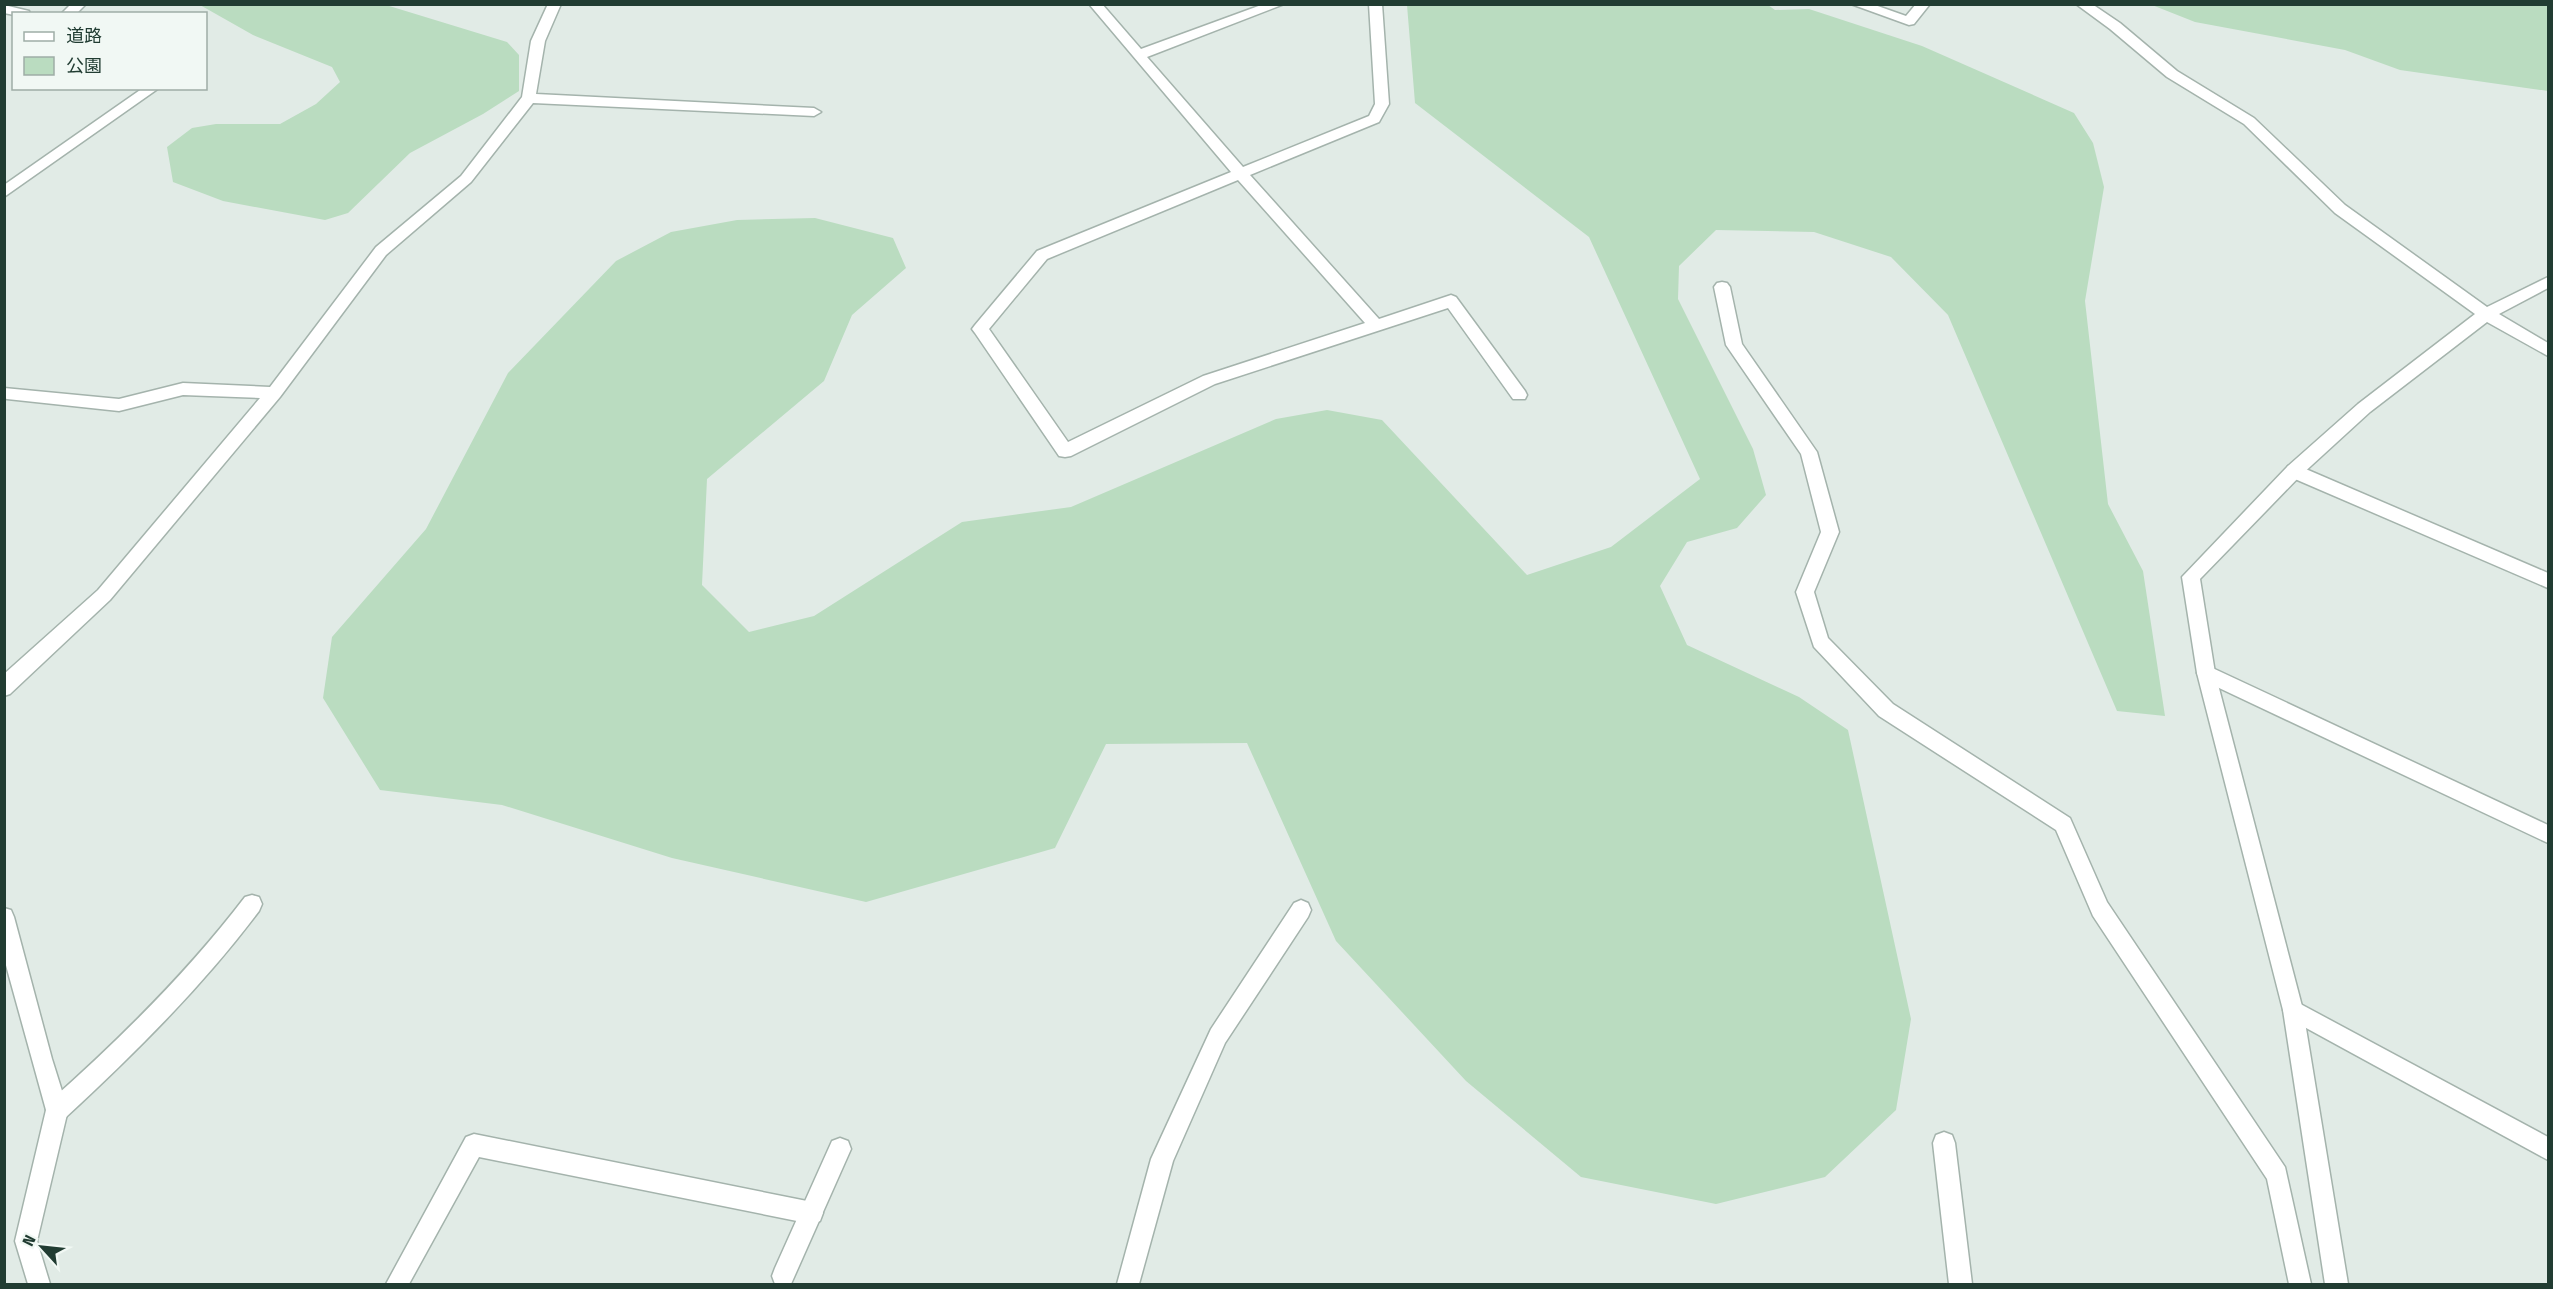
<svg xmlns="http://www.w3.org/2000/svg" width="2553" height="1289" font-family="'Fira Sans Condensed','Noto Sans JP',sans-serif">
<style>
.green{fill:#badcc0}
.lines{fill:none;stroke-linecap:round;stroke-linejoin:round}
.lane-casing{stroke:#a4b3ac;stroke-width:3}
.street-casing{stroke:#a4b3ac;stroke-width:3}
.lane{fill:#fff;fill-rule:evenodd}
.street{fill:#fff;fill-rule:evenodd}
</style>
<rect width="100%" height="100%" fill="#e1ebe6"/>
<path class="green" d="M200,5h186l121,37 12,13v36l-36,23 -73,39 -62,60 -23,7 -102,-19 -50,-19 -6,-35 25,-19 24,-4h64l36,-20 24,-22 -8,-15 -79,-32z
M1768,5l7,5 34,-1 113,37 152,67 19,30 11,44 -19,114 23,203 35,67 22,145 -48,-5 -169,-396 -57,-58 -77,-25 -98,-2 -37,36 -1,33 75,150 13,46 -29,33 -50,14 -27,44 27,59 112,52 49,33 63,289 -15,91 -71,67 -109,27 -135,-27 -115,-96 -130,-140 -89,-198 -141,1 -51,104 -189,54 -194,-44 -170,-53 -122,-15 -57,-92 9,-61 94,-108 82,-156 108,-112 55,-29 66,-12 78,-2 78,20 13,30 -54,47 -28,66 -117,98 -5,106 47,47 65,-16 148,-94 109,-15 205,-88 51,-9 55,10 145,155 84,-28 89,-68 -111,-242 -174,-134 -8,-98z
M2152,5h396v86l-148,-21 -55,-20 -150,-28z"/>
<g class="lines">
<g class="lane-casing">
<path id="lane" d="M548,4h13l-16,37 -9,53 278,14 7,4 -7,4 -281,-13 -62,79 -85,73 -106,142 -170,203 -100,94 -6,2v-22l94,-84 162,-192 -77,-3 -64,16 -112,-12 -3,-1v-10l115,11 64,-16 87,4 106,-140 85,-71 61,-79 9,-56z
M1851,4h21l34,12 10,-12h14l-16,20 -5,1z
M1722,282l5,1 3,4 12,57 75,108 22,80 -25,60 14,46 65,66 177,114 37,84 178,265 26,117h-22l-22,-105 -174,-263 -37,-86 -177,-114 -65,-69 -18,-55 25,-60 -20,-78 -75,-109 -12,-58 3,-4z
M2294,464l254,109v15l-260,-112 -2,-5 2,-5z
M2206,665l342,160v18l-348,-164 -3,-6 3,-6z
M252,895l7,2 3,7 -3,7c-57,76 -124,142 -194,207l-8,3 -8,-3 -3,-8 3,-8c71,-63 138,-129 196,-205z
M1301,900l7,3 3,7 -3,7 -83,126 -52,118 -34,123h-22l34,-125 60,-130 83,-126z
M2293,1000l255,137v23l-262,-143 -3,-7 3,-7z
M1944,1132l8,3 3,8 17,141h-23l-16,-141 3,-8z
M474,1134l338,68 8,3 3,8 -3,8 -8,3 -333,-67 -70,127h-23l80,-147z"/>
</g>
<g class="street-casing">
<path id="street" d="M71,4h15l-10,10h-15z
M1089,4h13l39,45 123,-45h20l-137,53 96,110 126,-51 6,-12 -6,-100h13l7,100 -10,18 -129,53 129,144 72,-24 5,2 69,94 2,4 -2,4h-12l-65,-91 -233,76 -144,72 -6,1 -6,-1 -84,-123 -3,-4 3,-4 62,-74 194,-79zM1238,180l127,143 -162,53 -135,66 -79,-113 58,-70z
M2076,4h16l28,19 57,48 77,47 91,87 142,102 61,-30v11l-49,26 49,29v13l-61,-34 -117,90 -70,64 -100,103 15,94 88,337 45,274h-23l-42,-274 -86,-337 -15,-96 106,-111 70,-62 117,-90 -140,-101 -91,-89 -77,-47 -57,-48z
M4,5l25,6 1,3h-16v1l-10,-2z
M143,88h16l-155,109v-12z
M4,908l7,2 3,7 38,142 16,51 -31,131 13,43h-22l-13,-43 31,-131 -42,-152z
M840,1138l8,3 3,8 -60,135h-16l-3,-8 3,-8 57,-127z"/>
</g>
<use href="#lane" class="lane"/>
<use href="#street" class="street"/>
</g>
<rect width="2553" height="1289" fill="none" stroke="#213c32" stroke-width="12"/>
<rect x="12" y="12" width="195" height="78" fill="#f1f8f4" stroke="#9eada6" stroke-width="1.5"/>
<rect x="24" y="32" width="30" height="9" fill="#ffffff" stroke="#9eada6" stroke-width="1.5"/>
<text x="66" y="42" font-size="18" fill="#213c32">道路</text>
<rect x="24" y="57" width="30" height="18" fill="#badcc0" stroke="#9eada6" stroke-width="1.5"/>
<text x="66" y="72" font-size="18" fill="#213c32">公園</text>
<g transform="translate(42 1247) rotate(297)" stroke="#f1f8f4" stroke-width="4.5" paint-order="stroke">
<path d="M0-4.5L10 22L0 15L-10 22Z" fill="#213c32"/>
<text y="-9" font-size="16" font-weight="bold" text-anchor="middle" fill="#213c32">N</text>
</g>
</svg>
